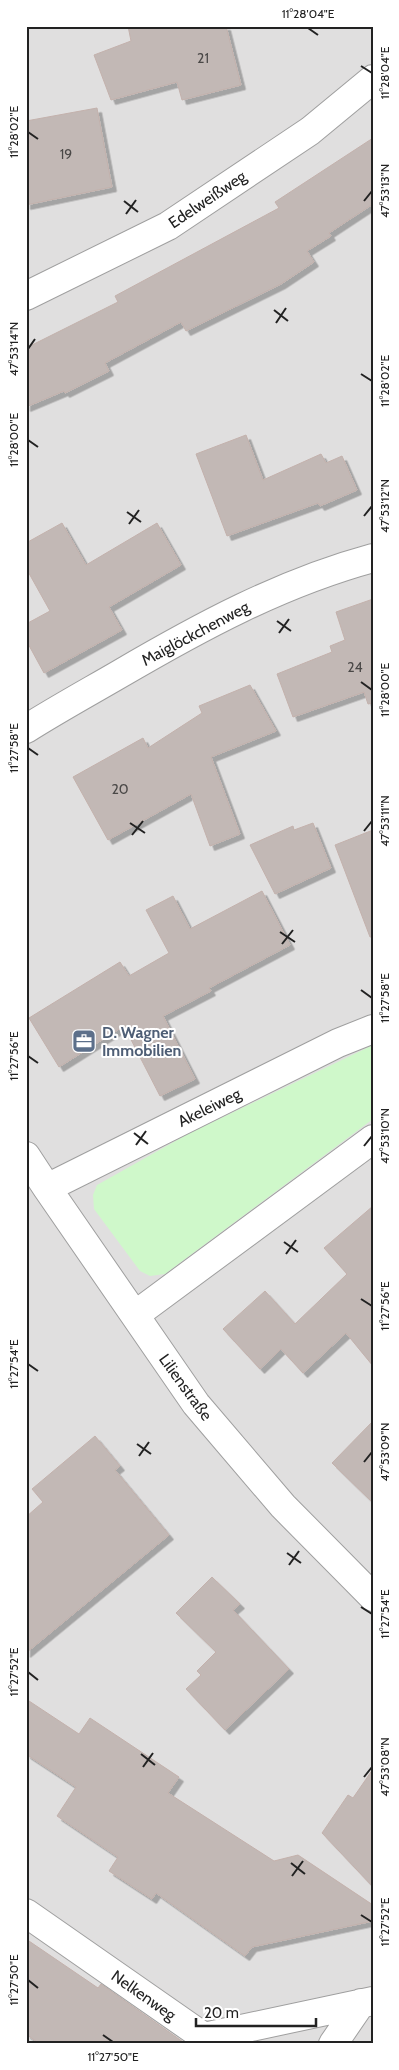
<svg xmlns="http://www.w3.org/2000/svg" width="399" height="2070" font-family="Cabin,sans-serif">
<style>
.residential{fill:#e0dfdf}
.park{fill:#cff8ca}
.building{fill:#c2b8b5;stroke:#c3b1ac;filter:url(#shadow)}
.lines{fill:none;stroke-linecap:round;stroke-linejoin:round}
.minor-casing{stroke:#9f9f9f;stroke-width:30}
.minor{stroke:#fff;stroke-width:28}
.ticks{fill:none;stroke:#222;stroke-width:2}
.labels{text-anchor:middle;stroke-width:4;stroke-linejoin:round;paint-order:stroke}
.number-label{font-size:14px;fill:#4a4847}
.street-label{font-size:16px;fill:#222;stroke:#fff}
.service-label{font-size:16px;font-weight:bold;fill:#4e5e75;stroke:#fff;text-anchor:start}
.neatline{fill:none;stroke:#222;stroke-width:2}
.ticks-label{font-size:12px;text-anchor:middle;fill:#222}
</style>
<defs>
<filter id="shadow"><feDropShadow dx="4.5" dy="4.5" stdDeviation="0" flood-color="#0004"/></filter>
</defs>
<rect width="100%" height="100%" fill="#f1ede9"/>
<path class="residential" d="M26,26h347v2018h-347z"/>
<path class="park" d="M373,1045v74l-208,155 -15,2 -10,-5 -46,-62 -1,-14 4,-10 91,-51z"/>
<path class="building" d="M128,26h98l15,59 -59,15 -5,-18 -66,18 -17,-45 37,-14z
M97,108l15,79 -86,18v-84z
M373,138v66l-44,29 2,3 -24,15 7,11 -33,22 -95,47 -5,-9 -76,41 4,8 -44,22 -1,-2 -38,16v-59l92,-46 -3,-6 164,-88 -4,-6z
M246,435l17,45 58,-26 5,9 16,-7 15,34 -37,16 -2,-3 -91,33 -31,-82z
M62,523l24,42 71,-42 24,42 -72,42 13,23 -78,43 -18,-33v-16l24,-13 -24,-43v-25z
M373,599v104l-5,1 -4,-12 -71,25 -16,-43 55,-22 -2,-6 15,-6 -9,-28z
M250,685l26,46 -65,26 29,77 -30,12 -19,-52 -83,46 -35,-63 70,-39 5,10 54,-35 -3,-7z
M313,823l18,45 -56,26 -25,-49 43,-19 1,4z
M373,830v107h-3l-35,-92z
M262,891l28,54 -81,43 2,3 -48,25 32,63 -35,17 -36,-70 -65,41 -30,-49 91,-56 9,14 40,-23 -23,-43 27,-14 17,33z
M373,1206v160l-27,-33 -43,40 -22,-24 -21,20 -37,-40 42,-38 30,33 52,-50 -23,-26z
M373,1421v82l-41,-40z
M95,1436l25,30 -5,4 54,65 -143,118v-136l17,-15 -11,-13z
M212,1577l28,27 -7,6 56,59 -64,61 -39,-41 15,-14 -4,-4 19,-19 -40,-39z
M26,1699l53,35 11,-16 89,59 -11,16 106,68 24,-6 75,50v16l-121,26 -7,9 -89,-63 -4,6 -43,-28 9,-14 -61,-41 19,-29 -50,-33z
M373,1769v118l-51,-54 26,-38 5,3z
M26,1939l72,49 3,-4 85,60h-146l-14,-10z"/>
<g class="lines">
<g class="minor-casing">
<path id="minor" d="M26,296l142,-70 142,-95 63,-52
M26,729c30,-19 61,-36 92,-54 82,-48 163,-92 255,-117
M26,1156l21,32 149,216 87,102 90,91
M47,1188l291,-145 35,-14
M135,1315l238,-176
M26,1913l178,124 169,-36
M333,2044l28,-41"/>
</g>
<use href="#minor" class="minor"/>
</g>
<path class="ticks" d="M308,28l10,7M361,66l11,7M28,132l10,7M124,201l14,11M364,201l8,-10M126,214l10,-14M274,310l14,11M276,323l10,-15M28,349l7,-10M361,374l11,7M28,440l10,7M127,512l14,10M364,516l8,-10M129,524l10,-14M277,621l14,10M279,633l10,-14M361,682l11,8M28,748l10,7M130,823l15,10M364,831l8,-10M132,835l11,-14M280,932l15,10M282,944l11,-14M361,990l11,8M28,1056l10,7M134,1133l14,11M136,1145l10,-14M364,1146l8,-10M284,1242l14,10M286,1254l10,-14M361,1299l11,7M28,1364l10,7M137,1444l14,10M139,1456l10,-14M364,1462l8,-10M287,1553l14,10M289,1565l10,-14M361,1607l11,7M28,1672l10,8M141,1754l14,11M143,1767l10,-14M364,1777l8,-10M291,1863l14,11M292,1876l11,-15M361,1915l11,7M28,1980l10,8M103,2035l10,7"/>
<defs>
<g id="office-square" transform="scale(1.25)"><rect x="-9" y="-9" width="18" height="18" rx="4" fill="#5c6f8a" stroke="#fff"/><path d="M-6-3h4V-5.5h4V-3h4V5H-6ZM-1-4.5V-3h2v-1.5ZM-6 0V1H6V0Z" fill="#fff"/></g>
</defs>
<g fill-rule="evenodd">
<use href="#office-square" x="84" y="1041"/>
</g>
<g class="labels">
<g class="number-label">
<text x="203" y="63">21</text>
<text x="66" y="159">19</text>
<text x="355" y="672">24</text>
<text x="120" y="794">20</text>
</g>
<g class="street-label">
<text transform="translate(207 199) rotate(-34)" y="6">Edelweißweg</text>
<text transform="translate(195 633) rotate(-28)" y="6">Maiglöckchenweg</text>
<text transform="translate(209 1107) rotate(-26)" y="6">Akeleiweg</text>
<text transform="translate(186 1387) rotate(54)" y="6">Lilienstraße</text>
<text transform="translate(144 1995) rotate(35)" y="6">Nelkenweg</text>
</g>
<g class="service-label">
<text x="102" y="1038">D. Wagner<tspan x="102" dy="18">Immobilien</tspan></text>
</g>
</g>
<rect width="399" height="2070" fill="none" stroke="#ffffff" stroke-width="55"/>
<path d="M196 2018v8h120v-8" fill="none" stroke="#222222" stroke-width="2.5"/>
<text x="204" y="2018" font-size="15" fill="#222222" stroke="#ffffff" stroke-width="4" paint-order="stroke">20 m</text>
<rect x="28" y="28" width="344" height="2014" class="neatline"/>
<g class="ticks-label">
<text x="308" y="18">11°28'04"E</text>
<text transform="translate(385 73) rotate(-90)" y="4">11°28'04"E</text>
<text transform="translate(14 132) rotate(-90)" y="4">11°28'02"E</text>
<text transform="translate(385 191) rotate(-90)" y="4">47°53'13"N</text>
<text transform="translate(14 349) rotate(-90)" y="4">47°53'14"N</text>
<text transform="translate(385 381) rotate(-90)" y="4">11°28'02"E</text>
<text transform="translate(14 440) rotate(-90)" y="4">11°28'00"E</text>
<text transform="translate(385 506) rotate(-90)" y="4">47°53'12"N</text>
<text transform="translate(385 690) rotate(-90)" y="4">11°28'00"E</text>
<text transform="translate(14 748) rotate(-90)" y="4">11°27'58"E</text>
<text transform="translate(385 821) rotate(-90)" y="4">47°53'11"N</text>
<text transform="translate(385 998) rotate(-90)" y="4">11°27'58"E</text>
<text transform="translate(14 1056) rotate(-90)" y="4">11°27'56"E</text>
<text transform="translate(385 1136) rotate(-90)" y="4">47°53'10"N</text>
<text transform="translate(385 1306) rotate(-90)" y="4">11°27'56"E</text>
<text transform="translate(14 1364) rotate(-90)" y="4">11°27'54"E</text>
<text transform="translate(385 1452) rotate(-90)" y="4">47°53'09"N</text>
<text transform="translate(385 1614) rotate(-90)" y="4">11°27'54"E</text>
<text transform="translate(14 1672) rotate(-90)" y="4">11°27'52"E</text>
<text transform="translate(385 1767) rotate(-90)" y="4">47°53'08"N</text>
<text transform="translate(385 1922) rotate(-90)" y="4">11°27'52"E</text>
<text transform="translate(14 1980) rotate(-90)" y="4">11°27'50"E</text>
<text x="113" y="2061">11°27'50"E</text>
</g>
</svg>
